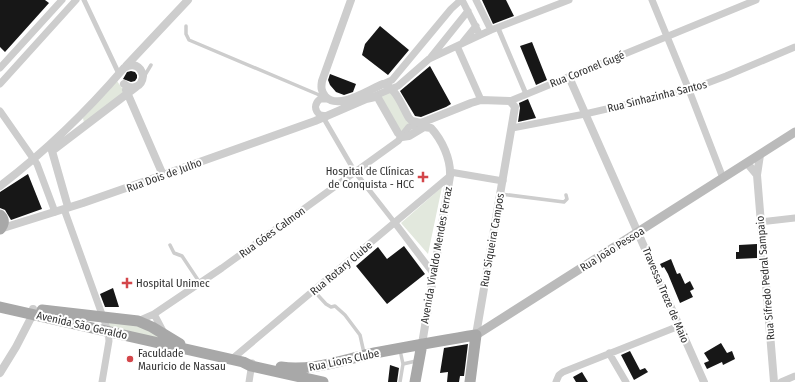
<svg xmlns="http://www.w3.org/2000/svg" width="795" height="382" font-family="'Fira Sans Condensed',sans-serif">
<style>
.green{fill:#e2e8dd}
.building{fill:#171717}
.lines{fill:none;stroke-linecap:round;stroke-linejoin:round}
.service{stroke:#cdcdcd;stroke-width:3.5}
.pedestrian{stroke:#cdcdcd;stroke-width:5}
.minor{stroke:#cdcdcd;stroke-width:7}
.tertiary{stroke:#cdcdcd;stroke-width:8}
.secondary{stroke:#bababa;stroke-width:9}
.primary{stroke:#a8a8a8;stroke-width:11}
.poi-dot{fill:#d3464a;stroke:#fff;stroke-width:1.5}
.labels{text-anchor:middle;stroke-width:4;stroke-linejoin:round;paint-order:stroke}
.street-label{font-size:11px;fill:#303030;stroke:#fff}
.poi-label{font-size:11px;fill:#303030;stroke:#fff;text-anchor:start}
</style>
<rect width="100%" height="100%" fill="#fff"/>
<path class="green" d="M117,81l9,13 -42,29 -1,-5z
M392,91l20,31 -10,14 -24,-39z
M442,187l-14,67 -27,-31z
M102,317l26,2 38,20 -58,-8z"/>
<path class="building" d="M0,0h45l4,3 -44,49 -5,-5z
M482,0h24l8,16 -21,8z
M380,26l29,24 -21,25 -26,-20 3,-11z
M532,42l15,38 -11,5 -16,-39z
M430,66l21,38 -5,3 -25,10 -6,-1 -15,-25z
M131,71l4,1 2,3v3l-2,3 -4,1 -8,-3 4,-7z
M330,74l26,10 -3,8 -9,3 -8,-3 -6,-7 -2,-5z
M528,99l8,19 -18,4 2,-14 -1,-5z
M28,174l14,35 -31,11 -6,-10 -5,-2v-16z
M757,244v14l-21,1v-7h3v-7z
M404,246l21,28 -38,30 -31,-38 22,-19 9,12z
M671,259l6,15 3,-1 5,11 5,-3 4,8 -4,2 3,6 -13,6 -12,-29 -4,-7 -2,1 -2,-4z
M113,288l6,19h-14l-5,-13z
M721,343l6,10 5,-2 3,8 -12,6 -1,-3 -15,7 -3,-6 5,-2 -5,-8z
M468,344l-4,32h-4l-1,6h-12l1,-10 -8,1 4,-25z
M630,351l10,19 5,-2 3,4 -14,8 -13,-25z
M390,365l9,3 -2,14h-9z
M582,372l6,10h-12l-3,-5z"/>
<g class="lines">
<path class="service" d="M186,26v8l3,6 135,57
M145,75l6,-10
M501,194l63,8 3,-3 -1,-4
M170,245l4,8 8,3 18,27
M314,291l12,13 5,3 4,-1 10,9 15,20 4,18
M400,350l3,14 -3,18
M403,364l13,-3"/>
<path class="pedestrian" d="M84,0l35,74
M498,28l28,66
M323,117l32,55 40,51"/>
<path class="minor" d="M462,0l18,35
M476,0l15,30
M652,0l37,90 34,88
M463,42l13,-16
M457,46l24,54
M431,57l37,-46
M0,68l62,-68
M0,84l76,-84
M383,84l9,-4 59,-71 10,-9
M372,97l26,-11 31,-27 62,-29 78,-30
M510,101l246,-101
M0,111l37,53 18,48
M327,116l-7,-1c-6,-5 -6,-11 0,-16h8
M512,128l73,-14 104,-24 37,-14 69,-29
M450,172l53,9
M64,209l44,122 1,10 -7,41
M760,222l35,-4
M395,223l38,50
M154,314l10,19
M138,321l16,-7 68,-46 176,-127 11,-14 12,-4
M609,353l17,29
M232,359l218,-183
M249,382l3,-19
M556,382l3,-7 4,-3 116,-46
M781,382l14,-6"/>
<path class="tertiary" d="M351,0l-29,81c-1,6 -1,10 3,15 13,15 43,-6 58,-12 12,2 20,24 26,34l3,3 9,2 50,-20 10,-3 29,1 5,6 -39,228
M126,66l62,-66
M569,77l135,305
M126,90l37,85
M747,163l10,12 17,207
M757,175l3,-20
M0,186c46,-35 87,-75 124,-118 9,-6 17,-2 19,8 -1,11 -11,15 -19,8
M68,207l-16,-56 84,-64
M0,229l83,-26 80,-28 152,-54 51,-22 9,-2 3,1 20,35 4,4 7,-1 15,-9 7,1c11,12 20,31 19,48l-28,168
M0,373l16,-26 17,-33v-5"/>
<path class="secondary" d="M476,335l319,-203"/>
<path class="primary" d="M0,215c5,5 4,9 0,14
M0,307l243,55 8,4 72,16
M42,310l96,11 14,6 28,17
M281,367c33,5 66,-9 99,-15 32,-6 64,-12 96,-17l-6,47
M415,382l7,-38"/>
</g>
<g class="poi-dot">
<path d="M421 171h4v4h4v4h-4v4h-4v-4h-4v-4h4z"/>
<path d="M125 277h4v4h4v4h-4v4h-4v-4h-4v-4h4z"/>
<circle cx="130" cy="359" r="4"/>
</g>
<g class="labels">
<g class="street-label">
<text transform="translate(587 69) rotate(-22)" y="4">Rua Coronel Gugé</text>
<text transform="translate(657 96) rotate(-14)" y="4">Rua Sinhazinha Santos</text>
<text transform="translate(164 175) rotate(-20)" y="4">Rua Dois de Julho</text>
<text transform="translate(272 232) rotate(-36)" y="4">Rua Góes Calmon</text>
<text transform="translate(492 240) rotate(-80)" y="4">Rua Siqueira Campos</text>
<text transform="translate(612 249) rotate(-32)" y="4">Rua João Pessoa</text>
<text transform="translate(436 255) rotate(-80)" y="4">Avenida Vivaldo Mendes Ferraz</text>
<text transform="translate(341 268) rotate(-40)" y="4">Rua Rotary Clube</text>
<text transform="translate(765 278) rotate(-95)" y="4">Rua Sifredo Pedral Sampaio</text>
<text transform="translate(666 295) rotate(67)" y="4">Travessa Treze de Maio</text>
<text transform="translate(82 325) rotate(13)" y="4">Avenida São Geraldo</text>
<text transform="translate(344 360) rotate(-12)" y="4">Rua Lions Clube</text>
</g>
<g class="poi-label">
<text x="414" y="175" text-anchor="end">Hospital de Clínicas<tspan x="414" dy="13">de Conquista - HCC</tspan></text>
<text x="136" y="287">Hospital Unimec</text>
<text x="138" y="357">Faculdade<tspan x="138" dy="13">Mauricio de Nassau</tspan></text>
</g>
</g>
</svg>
